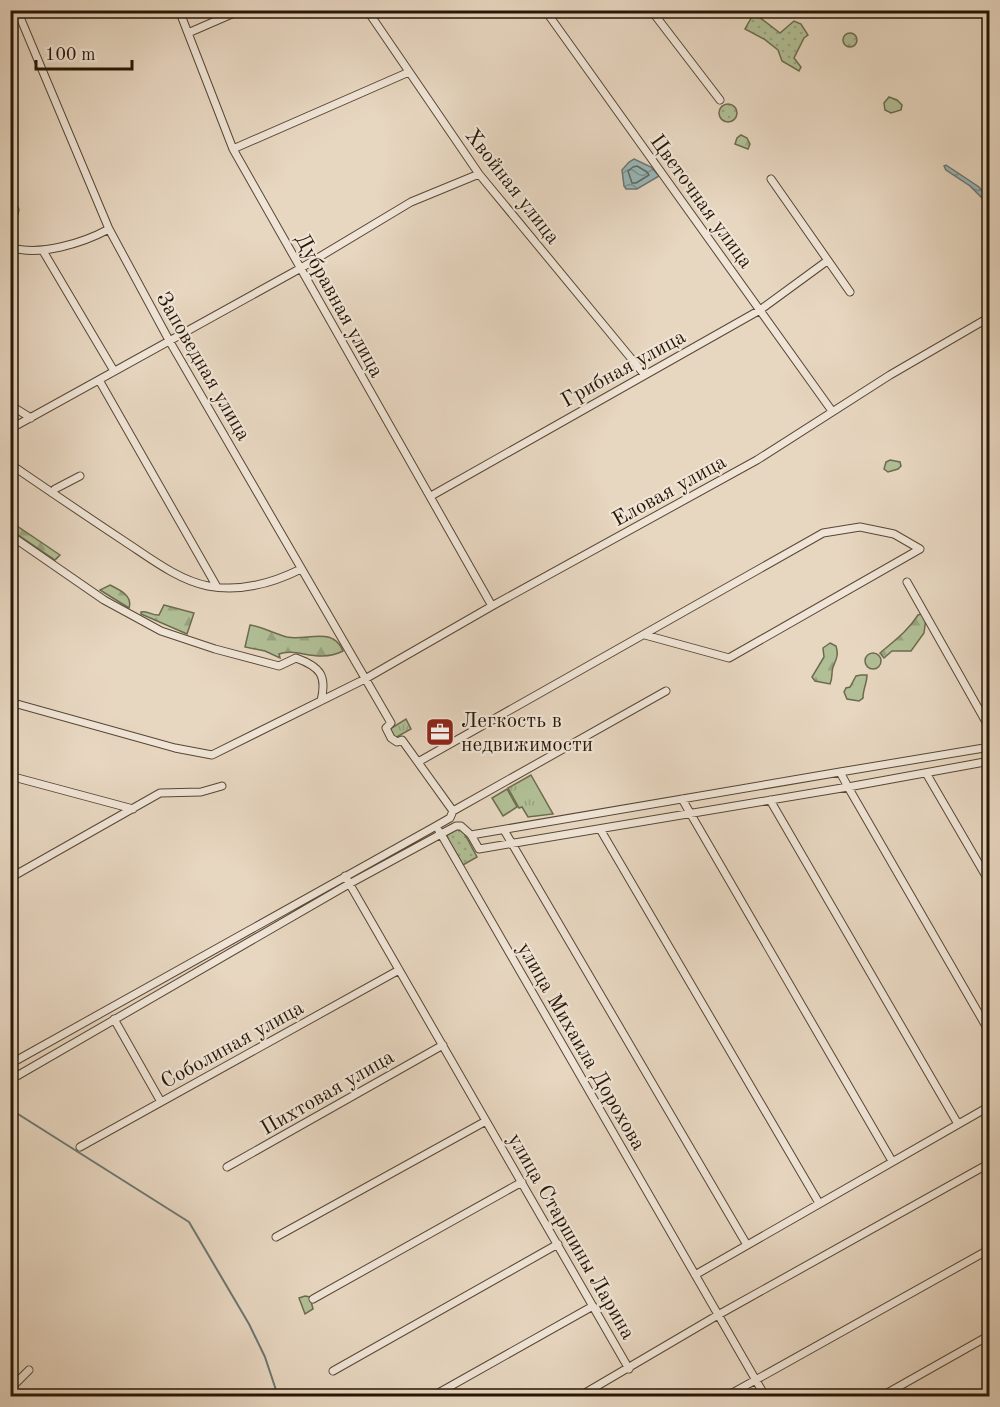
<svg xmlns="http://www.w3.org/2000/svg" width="1000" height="1407" font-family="'Old Standard TT',serif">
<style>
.grass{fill:url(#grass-dots);stroke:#6c6b4e;stroke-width:1.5}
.forest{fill:url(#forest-firs);stroke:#6c6b4e;stroke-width:1.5}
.park{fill:url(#park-tufts);stroke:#6c6b4e;stroke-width:1.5}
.pitch{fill:#b1bf96;stroke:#6c6b4e;stroke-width:1.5}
.water{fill:url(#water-waves);stroke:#6b7771;stroke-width:1.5}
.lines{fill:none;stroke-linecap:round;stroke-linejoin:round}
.shore{stroke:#60675f;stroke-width:1.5}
.stream{stroke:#6b7771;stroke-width:2}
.minor-casing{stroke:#574734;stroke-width:9}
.minor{stroke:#efe4d6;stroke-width:7}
.labels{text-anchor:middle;stroke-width:4.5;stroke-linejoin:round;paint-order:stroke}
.street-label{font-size:21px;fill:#271705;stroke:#efe4d6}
.poi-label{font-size:21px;fill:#271705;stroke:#efe4d6;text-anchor:start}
</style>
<defs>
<pattern id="grass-dots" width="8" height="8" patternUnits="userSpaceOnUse" patternTransform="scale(1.5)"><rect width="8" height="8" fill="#b1bf96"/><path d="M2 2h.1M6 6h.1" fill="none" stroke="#98a380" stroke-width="1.8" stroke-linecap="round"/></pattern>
<pattern id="forest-firs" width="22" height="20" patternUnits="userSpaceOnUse" patternTransform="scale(1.5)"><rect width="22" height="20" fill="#b1bf96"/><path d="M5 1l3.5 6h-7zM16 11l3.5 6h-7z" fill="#98a380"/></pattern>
<pattern id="park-tufts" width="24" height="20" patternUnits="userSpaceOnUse" patternTransform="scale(1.5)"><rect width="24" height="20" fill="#b1bf96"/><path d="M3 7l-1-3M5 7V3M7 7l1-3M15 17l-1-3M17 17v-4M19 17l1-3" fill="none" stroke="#98a380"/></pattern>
<pattern id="water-waves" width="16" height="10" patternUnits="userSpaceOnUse" patternTransform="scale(1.5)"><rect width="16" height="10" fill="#98b7b9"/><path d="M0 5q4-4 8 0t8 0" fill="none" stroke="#7c9494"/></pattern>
</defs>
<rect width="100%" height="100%" fill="#e7d6c0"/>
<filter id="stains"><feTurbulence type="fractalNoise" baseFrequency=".00333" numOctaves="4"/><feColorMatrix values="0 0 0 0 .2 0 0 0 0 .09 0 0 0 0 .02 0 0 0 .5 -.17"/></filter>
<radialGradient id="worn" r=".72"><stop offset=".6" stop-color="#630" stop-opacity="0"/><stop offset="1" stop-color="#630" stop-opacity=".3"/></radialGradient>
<path class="grass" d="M754,13l26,20 14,-12 7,3 7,11 -4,3 -10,20 7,9 -2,4 -17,-10 -4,-11 -14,-11 -19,-10z
M843 40a7 7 0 1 1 14 0a7 7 0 1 1-14 0Z
M719 113a9 9 0 1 1 18 0a9 9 0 1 1-18 0Z
M457,829l6,2 14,26 -14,8 -15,-26 -1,-4z"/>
<path class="forest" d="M889,97l8,3 5,5 -1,5 -10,3 -6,-3 -1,-7z
M741,135l6,3 3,6 -2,5 -13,-5 2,-6z
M890,460l10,2 1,4 -3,3 -10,3 -4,-3 2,-7z
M10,522h1l49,33 -5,5 -44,-30z
M110,585c10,5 23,11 19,23l-29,-18z
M164,605l30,8 -7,21 -46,-20v-2c7,-2 11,4 18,3z
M921,614l5,4 -2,15 -13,18h-19l-8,7 -4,-5c14,-12 28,-22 38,-38z
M250,625c13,2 25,9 37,12 20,4 46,-11 56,14 -26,13 -46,-4 -64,3l1,4 -15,-7 -20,-4z
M830,643l6,3c3,10 0,13 -3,21 -2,7 0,10 -3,17l-15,-3 -3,-4 12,-20 -1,-9z
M865 661a8 8 0 1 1 16 0a8 8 0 1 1-16 0Z
M861,675h6c0,8 -4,14 -4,23l-4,3 -12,-2 -3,-7 2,-4 4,-1 6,-11z"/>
<path class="park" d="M406,719l5,10 -16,9 -5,-9z
M531,775l22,39 -25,3 -6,-10 -3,1 -11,-20z
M305,1296l5,1 3,12 -8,5 -6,-16z"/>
<path class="pitch" d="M507,789l10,18 -14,9 -11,-18z"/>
<path class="water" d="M634,159l17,8 8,9 -22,13h-11l-2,-3 -2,-16 7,-8z
M946,165l33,22 10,12v9l-1,-4 -18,-18 -24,-16 -2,-4z"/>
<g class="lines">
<path class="shore" d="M637,166l10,6 2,3 -13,8h-4l-4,-12 5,-4z"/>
<path class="stream" d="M10,1109l179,113 60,102 16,33 13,39"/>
<g class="minor-casing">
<path id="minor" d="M179,10l54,139 259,457
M367,10l112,164 165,200
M545,10l287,401
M651,10l69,90
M188,33l53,-23
M233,149l176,-77
M771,179l79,113
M10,200l5,10 -4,16 2,22
M10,247c29,10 73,-4 99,-18
M43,251l71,120
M99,380l118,207
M10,405l21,13
M10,429l291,-161 110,-66 68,-28
M10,464c38,26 76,52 114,77 26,17 54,39 84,45 32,6 65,-3 93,-17
M52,493l3,-4 25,-13
M431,496l329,-186 67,-49
M10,535l94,65 57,31 54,18 64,17 17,-8c25,9 31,18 25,43
M907,582l83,147
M10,702l165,46 37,7 153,-76 127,-73 265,-146 133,-85 93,-54
M990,761l-142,26 142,246
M418,762l405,-229 37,-6 34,7 26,15 -191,109 -84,-23
M840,772l150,-25
M926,773l64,110
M10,776l123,33
M682,799l210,362
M770,800l188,324
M453,811l213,-120
M600,829l219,374
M504,830l243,415
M471,835l369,-63 8,15 -369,62 -8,-14 -10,-9h-5l-15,8 324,562
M345,876l284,493
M10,878l150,-85 41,-1 21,-6
M114,1019l47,83
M10,1064l426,-238 14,-8 3,-7 -51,-71 -5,2 -6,-4 -5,-10 5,-5 -221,-381 -61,-113 -92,-219
M10,1080l339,-196 92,-50 -2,-3
M80,1147l319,-177
M227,1167l216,-122
M276,1237l210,-116
M695,1275l295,-169
M313,1299l209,-117
M333,1371l225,-127
M10,1389l19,-19
M433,1396l160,-90
M580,1396l138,-81 272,-152
M727,1396l263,-147
M882,1396l108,-61"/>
</g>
<use href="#minor" class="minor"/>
</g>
<defs>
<g id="office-square" transform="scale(1.5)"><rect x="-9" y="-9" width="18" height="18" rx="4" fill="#8f2418" stroke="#efe4d6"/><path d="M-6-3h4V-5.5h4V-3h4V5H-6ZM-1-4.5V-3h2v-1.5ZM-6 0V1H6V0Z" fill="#fff"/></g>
</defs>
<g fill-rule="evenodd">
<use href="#office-square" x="440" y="732"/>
</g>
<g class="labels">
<g class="street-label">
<text transform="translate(513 186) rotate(52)" y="7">Хвойная улица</text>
<text transform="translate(702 201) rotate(54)" y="7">Цветочная улица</text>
<text transform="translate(340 305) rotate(61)" y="7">Дубравная улица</text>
<text transform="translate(204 366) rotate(60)" y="7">Заповедная улица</text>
<text transform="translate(623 368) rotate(-29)" y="7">Грибная улица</text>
<text transform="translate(669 490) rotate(-29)" y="7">Еловая улица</text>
<text transform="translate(232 1044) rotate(-29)" y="7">Соболиная улица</text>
<text transform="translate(582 1046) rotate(60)" y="7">улица Михаила Дорохова</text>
<text transform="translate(327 1092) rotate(-30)" y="7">Пихтовая улица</text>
<text transform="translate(572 1236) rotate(60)" y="7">улица Старшины Ларина</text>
</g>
<g class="poi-label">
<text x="461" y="727">Легкость в<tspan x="461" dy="24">недвижимости</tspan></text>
</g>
</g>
<rect width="1000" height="1407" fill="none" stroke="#e7d6c0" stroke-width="36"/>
<rect x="12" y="12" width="976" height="1383" fill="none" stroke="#271705" stroke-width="3"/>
<rect x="18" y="18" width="964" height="1371" fill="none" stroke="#271705" stroke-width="1.5"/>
<path d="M36 60v9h96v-9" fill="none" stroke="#271705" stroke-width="3"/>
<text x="45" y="60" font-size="18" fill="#271705" stroke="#efe4d6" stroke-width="4.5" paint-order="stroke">100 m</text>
<rect width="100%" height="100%" filter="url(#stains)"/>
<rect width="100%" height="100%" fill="url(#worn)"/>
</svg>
